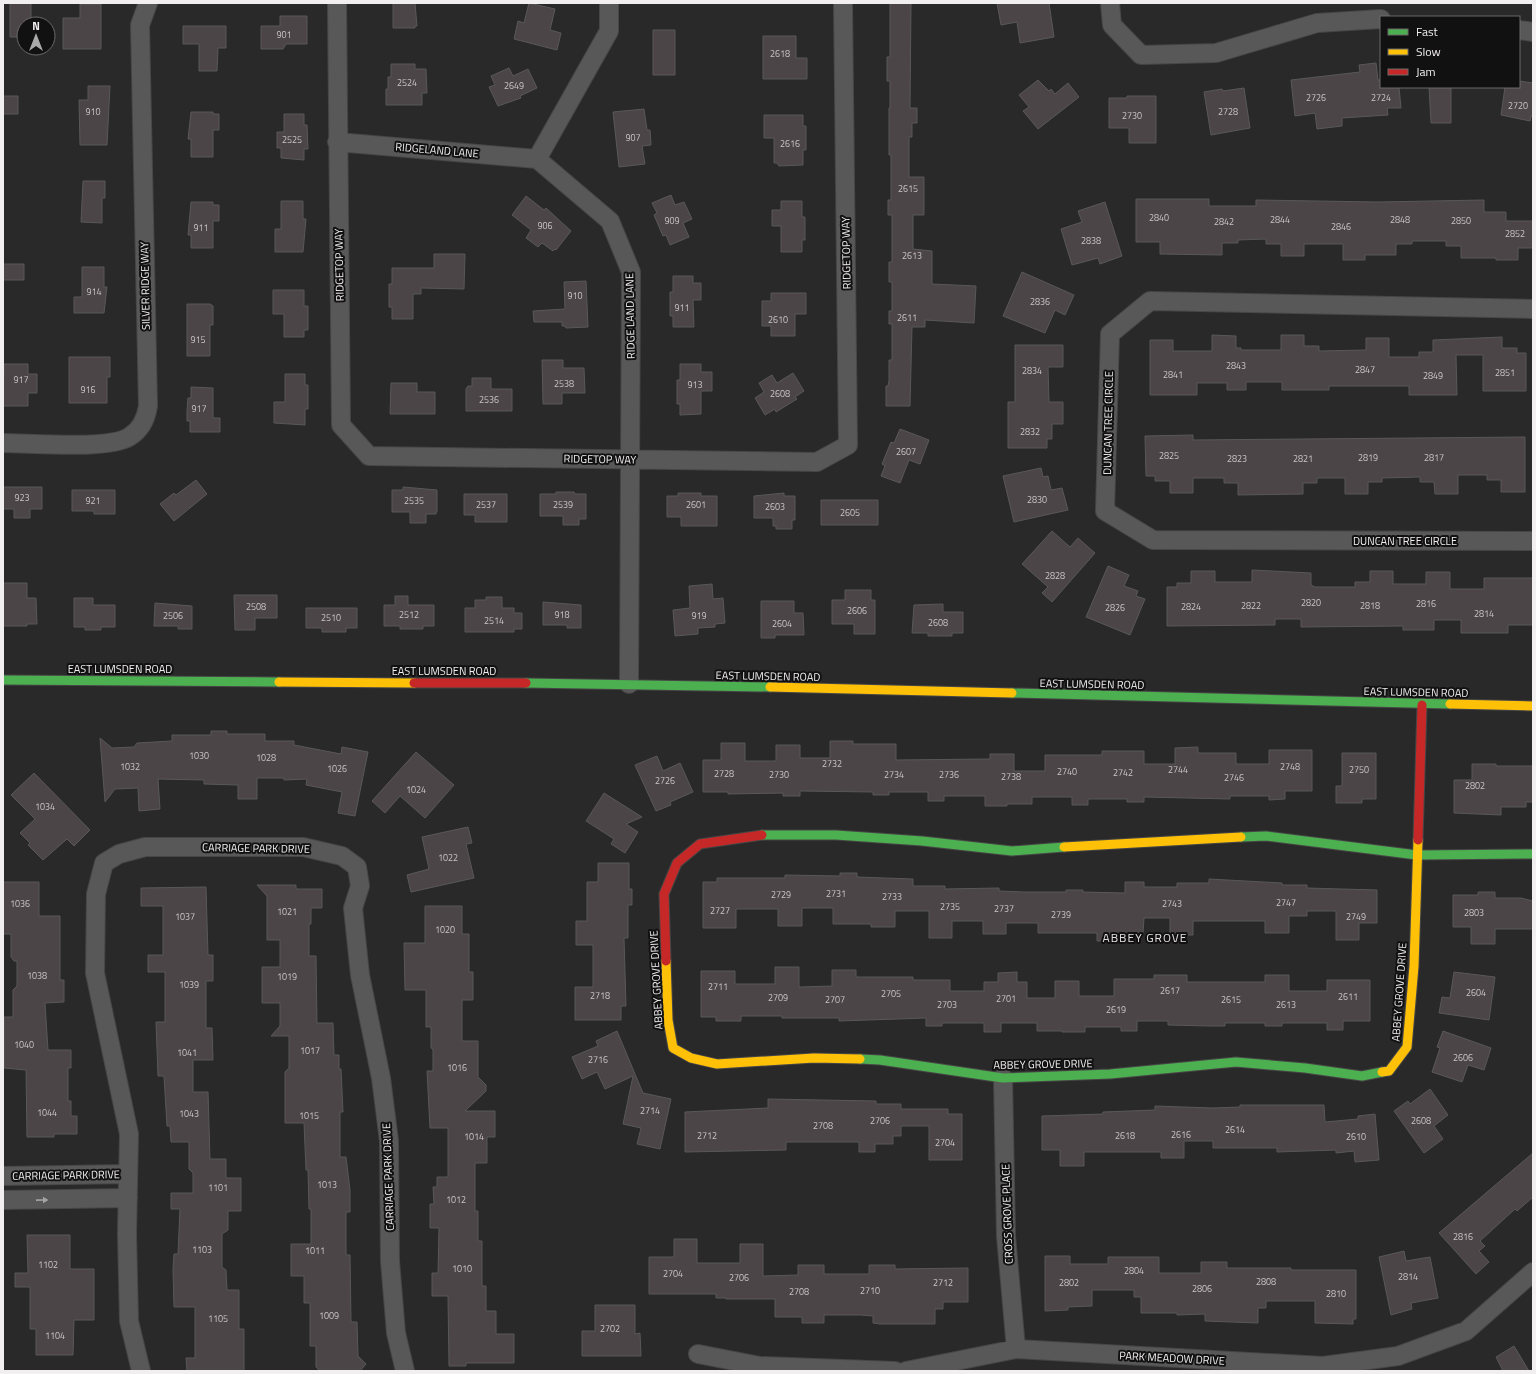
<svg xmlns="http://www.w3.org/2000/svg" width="1536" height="1374" font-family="'Titillium Web',sans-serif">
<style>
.building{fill:#4c4548;stroke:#595858}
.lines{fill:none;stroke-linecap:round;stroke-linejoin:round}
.street-casing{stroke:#474646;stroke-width:20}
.fast-casing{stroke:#474646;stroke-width:11}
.slow-casing{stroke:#474646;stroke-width:11}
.jam-casing{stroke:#474646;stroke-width:11}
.street{stroke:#595858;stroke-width:18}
.fast{stroke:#4caf50;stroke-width:9}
.slow{stroke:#ffc107;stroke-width:9}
.jam{stroke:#c62828;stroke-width:9}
.oneway{fill:#a5a4a4}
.labels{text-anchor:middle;stroke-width:4;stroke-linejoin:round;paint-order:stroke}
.number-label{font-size:9px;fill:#c8c4c6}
.street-label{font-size:11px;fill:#f1eff0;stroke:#121112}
.neighbourhood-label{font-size:12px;letter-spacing:1px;fill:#e4e0e2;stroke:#121112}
</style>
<rect width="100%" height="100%" fill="#2a2929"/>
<path class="building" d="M10,3h21v21h-7v13h-14z
M393,3h22l2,23h-2v2h-22z
M529,3l26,6 -5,21 11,3 -4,17 -43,-11 4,-18 6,2z
M890,3h21l-1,105h7v15h-5v14h-3v40h15v38h-11v34l19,2v33l44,2 -2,37 -49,-3v7h-13l-2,79h-24v-20h2l1,-5v-21h3v-36h-3v-13h3v-29h-3v-20h3v-47h-4v-15h3v-45h-2v-47h1v-27h-3v-24h3z
M997,3h52l5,34 -34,6 -3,-21 -16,3z
M80,4h21v45h-38v-31h17z
M280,16h27v28h-21l-3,5h-22v-23h19z
M183,26h43v22h-8l-1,23h-18v-27h-16z
M653,30h22v45h-22z
M763,36h33v22h11v21h-44z
M1376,63l2,17h3v7h18l2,21h-14l1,7 -46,3v8l-25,3 -2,-16 -20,3 -4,-36 69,-8 -1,-7z
M391,64h24v5h11l1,24h-5v12h-36v-16h2v-12h3z
M509,68l4,8 15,-7 9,19 -17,8 1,2 -23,8 -9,-19 6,-2 -4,-9z
M1038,80l11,11 2,-2 4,5 13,-11 11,14 -41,32 -15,-18 6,-4 -10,-12z
M1519,81l14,2v34l-2,-1 -1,5 -29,-6 4,-28h14z
M88,86h22l-3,59h-27l-1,-45h9z
M1429,87h22v36h-20z
M1244,88l6,40 -39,7 -7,-43 18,-3 1,2z
M3,96h15v18h-15z
M1127,96h29v47h-27v-15h-20v-30h18z
M644,109l3,21h3l1,15 -9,1 3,18 -26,3 -6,-55z
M191,112h22v2h6v16h-6v27h-22v-18h-3z
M284,114h20v11h3l1,24h-4v11l-23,-2v-10h-4v-16h7z
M764,115h39v11h3v24h-3v15l-24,1 -2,-3h-3v-25h-10z
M83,181h22v17h-3v25l-21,-1z
M671,195l4,10 9,-3 8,17 -9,4 6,14 -19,8 -4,-10 -3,1 -9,-21 3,-2 -5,-10z
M526,196l18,14 2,-2 25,23 -15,19 -1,-1 -2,2 -11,-8 -4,4 -12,-9 5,-8 -19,-15z
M1136,199h73v7h47v-6l122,2 106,-2v12h22v9h27v27h-15v12h-22v-2h-35v-12h-15v-5h-34v3h-16v11h-31v5h-22v-16h-39v12h-23v-12h-15v-5l-28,1v3h-16v12l-62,-1v-12h-24z
M281,201h22v18h3l-3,33h-28v-23h6z
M781,201h21v16h3v23h-3v12h-21v-26h-9v-16h9z
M191,202h22v3h6v16h-6v27h-22v-13h-3z
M1105,202l17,54 -22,8 -2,-6 -26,7 -11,-36 21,-7 -4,-11z
M434,254h31l-1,35 -43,-1v6h-8v25h-21v-12h-3v-23h3v-16h42z
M3,264h21v16h-21z
M82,267h22v20h3l-3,26h-30v-16h8z
M1022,272l52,23 -9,20 -10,-5 -10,23 -42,-17z
M673,276h20v7h8v17h-8l1,27h-21v-11h-3v-24h3z
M586,281l2,46 -22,1 -1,-2h-3v-4h-28l-1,-11 32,-2 -1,-27z
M273,290h31v16h4v24h-4v7h-20v-23h-11z
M771,293h35v21h-11v22h-24v-10h-9v-25h9z
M187,304h23l3,2v19h-3v31h-23z
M1212,335l24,1v12h5v2h40v-15h23v11h15v5l47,-1v-12h23v19h30v-5h14v-12l69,-3v11h15v5h9v38h-43v-36h-27l1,40h-48v-9h-80v4h-47v-8h-36v8h-19v-7h-30v12h-47v-55h23v11h39z
M1015,345h48v22h-15l1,35h14v22h-11v15h-5v9h-39v-46h7z
M69,357h41v20h-3v26h-38z
M542,360h21v8h21l1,25h-23v11h-19z
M4,364h24v10h9v19h-9v13h-25z
M680,364h21v8h11v19h-11v23l-21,1v-11h-3v-24h3z
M793,373l11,18 -9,6 2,2 -21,13 -1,-3 -10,6 -10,-17 9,-6 -5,-9 13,-8 5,8z
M285,374h20v11h3v24h-3v16l-31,-2v-21h11z
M472,378h19v11h21v22h-46v-22l2,-3h4z
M391,383h26v9h18v22h-45z
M191,387l22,1v30h7v14h-30v-11h-3v-10l1,-13h3z
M900,429l29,11 -9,24 -11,-4 -9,23 -19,-7 4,-10 -3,-2 9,-22 3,1z
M1193,435v5l332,-3v55h-24v-12h-14v-5h-29v19h-23l-1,-12h-14v-5l-38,1v4h-14v12h-23v-16h-28v5h-14v11l-65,1v-12h-14v-5h-31v15h-23v-12h-15v-5h-9l-1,-40z
M1041,468l2,9 5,-1 3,14 11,-2 6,22 -54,12 -11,-46z
M196,480l11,14 -33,27 -14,-17 14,-11 2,2z
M3,487h39v22h-12v9h-16v-9h-11z
M403,487l34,3v22h-1v2h-10v9h-16v-11h-18v-22h11z
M72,490h43v24h-21v-3h-22z
M556,492h18l1,2h11v25h-7v6h-16v-9h-23v-22h16z
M678,493h23v3h16v30h-36v-9h-14v-21h11z
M784,493v3h11v24h-3v9h-16v-3h-3v-8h-19v-22z
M464,494h43v28h-32v-7h-11z
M821,500h57v25h-57z
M1052,531l18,16 8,-9 17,15 -43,49 -10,-9 6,-6 -26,-23z
M1108,566l21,9 -5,11 14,5 -2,5 9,3 -15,36 -44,-18z
M1252,570l59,3v12l4,2h40v-5h15v-11h23v13h33v-12h24v17h34v-11h49v47h-25v8h-47v-13h-27v10h-31v-4l-102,1v-8h-26v6l-108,1v-39h10v-4h14v-12h24v11h37z
M3,583h24v15h9l1,26h-10v2h-24z
M712,584l1,15 10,-1 2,25 -10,1v3l-17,1v6l-23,2 -2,-26 17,-2 -1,-22z
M845,590h26v10h4v34h-21v-10h-22v-24h13z
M234,595h43v23h-22v12h-20z
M395,596h13v9h26v21h-11v3h-23v-3h-16v-21h11z
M486,597h16v11h12v5h8v16h-8v3h-49v-24h10v-8h11z
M74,598h19v7h22v22h-14v3h-16v-3h-11z
M761,601h33v12h9l1,22h-29v3h-14z
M543,602l38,3v23h-14v-3h-24z
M155,603l37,3v23h-14v-3h-24z
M943,604v8h20v21h-11v3h-24v-3h-16l2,-28z
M306,608h51v20h-11v4h-24v-4h-16z
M211,731h16v3h38v7h29v4l47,9 1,-7 26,5 -13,64 -17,-3 4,-21 -36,-7 1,-6 -23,1v-2h-27v21h-19v-14l-34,-1v-4l-46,-1 2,30 -21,2 -1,-23 -23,1 -10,13 -5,-64 12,10 22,-1 3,-4 35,-2v-6h39z
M830,741h23v3h43v16l94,-1v-5h24v17h31v-16h57v-4h42v13h31v-16l23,-1v6h38v11h33v-14h43v41h-27v8l-16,1v-4h-39v3l-86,-2v5h-17v-3h-39v6h-16v-8h-40v7h-25v2h-22v-10h-41v5h-16v-9h-39v3h-16v-3l-73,-1v5h-17v-3l-55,1v-2h-25v-32h18v-17h24v18h31v-16h24v13h30z
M416,752l38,33 -29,33 -25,-22 -15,17 -13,-12z
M1342,753h34v46h-14v4h-26v-17h6z
M657,756l6,15 17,-8 13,29 -23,10 1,3 -15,6 -21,-46z
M1472,764h24v2h37v36h-7v5h-25v8l-47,-2v-33h18z
M34,773l56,57 -16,16 -7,-7 -24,21 -15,-15 2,-2 -10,-10 15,-14 -24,-24z
M604,793l38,24 -16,7 12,8 -13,21 -14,-9 3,-5 -28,-18z
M468,827l4,16 -6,1 8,34 -63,14 -4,-17 22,-6 -7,-32z
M598,863h31v26h3v16h-4v33h-4l2,68h-5v14h-46v-33h18v-42h-17v-24h11v-39h11z
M840,873h17v4l56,2v7h32v3l54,-1v3l25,1h42v-2h17v2l42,1v-11h19v5h33v-4h32v-4l73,4v2h25v3l70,2v33h-18v17h-23v-29h-29v5h-18v17h-24v-12h-72v14h-23v-17h-26l-1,15h-13l-1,8h-32v-8h-59v-10h-32v11h-23v-13h-31v17h-23v-27h-34v16h-24v-3h-38v-16h-31v18h-24v-17h-42v19h-33v-46h14v-4h68v-3l55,1z
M3,882h36v34h21v64h4v22l-19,1 3,47h23v18h-3v33h3v15h6v18h-23v3h-27l-1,-67 -22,-2v-51h9v-27l4,-4v-25h-3l-3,-4v-23h-8z
M257,885h39v4h26v19h-11v16h-2v32h7l1,67h16l1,32h5v14h2l2,43h-3v45h6l4,33v22h-4v43h4l1,67h6l1,34 8,8 -6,7h-40l-4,-4v-21h-6v-43h-6v-27h-13v-32h20v-35h-2l-1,-39h-2l-2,-47h-19v-51l4,-4v-32h-18l9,-10v-23h-18v-36h18v-27h-13v-44z
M206,887l2,68h5v26h-7v47h6l1,32h-20v32h15l2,67h16v19h15v33h-13v19l-6,4v33l4,3 1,20h12v39h5v42h-57l-1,-13h9v-51h-21l-1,-38 1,-15h4l2,-45h-9v-16h22v-20l-4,-4v-27h-18l-1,-16h-3l-3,-50h-6l-2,-54h9v-50h-17v-17h15v-49h-22v-18z
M1478,892h17v6h26l12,3v28h-38v15h-24v-17h-18v-32h25z
M425,906h37v28h7v38h4v28h-11v41h16v36l8,8v6l-21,20h30v26h-8v26h-12v48h3v30h4v45h4v25h10v23h18v29h-48v3h-17l-1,-70h-16v-23h6l1,-45h-9v-24h4l-1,-17h4v-10h11v-49h-18l-3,-57h6v-22l-2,-1v-21h-5v-37h-21l-1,-47h21z
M775,967h24v20l33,-1v-16h24v7h57v3h37v11h34v-9h14v-9l19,-1v10h10v16h28v-17h24v15h35v-17h40v-4h33v7h78v-7h24v16h38v-11h43v41h-27v9h-16v-7h-45v3h-17v-3h-40v3h-16l-41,-1v-4h-31v10h-16v-4h-36v5h-23v-1h-25v-8h-36v9h-17v-9h-42v3h-16v-8l-87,3v-3h-57v-2h-41v5h-25v-4h-15v-46h34v13h40z
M1454,972l41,5 -6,43 -50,-7 3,-16 8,1z
M617,1031l26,62 28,6 -11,50 -23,-5 4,-16 -18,-4 10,-48 -28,13 -8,-17 -15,7 -10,-22 26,-11 -2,-5z
M1443,1031l48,17 -7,22 -16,-5 -6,17 -30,-10 8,-24 -3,-1z
M1430,1089l18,26 -14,11 9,13 -19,14 -30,-42 14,-10 2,3z
M768,1099l108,2v3h25v5h47v5h14v46h-33v-34h-28v10h-8v8h-18v8h-16v-10h-73v8l-101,2v-40l83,-4z
M1240,1105h84l1,17 33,-3v-3l17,-2 4,46 -24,2 -1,-11 -18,2v-3l-59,2v-4h-64v-7h-29v17h-23v-6h-77v14h-24v-16h-18v-34l61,-2v-2l52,-2v-4l58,2 27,-1z
M1533,1153v44l-16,14 -2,-2 -35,32 5,5 -6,5 10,11 -13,12 -37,-41z
M27,1235h43v34h24v51h-20l-1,35h-37v-26h-6v-42h-15v-14h13z
M674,1239h23v24h43v-19h23v32l35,-1v-10h26v9h45v-9h26v4l73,-1v34h-25v7h-8v15h-55l-7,-1v-7l-12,-1h-37v8h-22v-6h-27v-18h-49v-1h-10v-4h-67v-37h25z
M1404,1251l2,10 24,-4 8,41 -27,5 1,6 -21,6 -12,-58z
M1045,1256h25v8h38v-7h51v16h42v-11h26v6h64v2h65v49h-3v5l-38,-1v-22h-49v7h-8v15l-53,-2v-7l-28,1v-2h-36v-16h-7v-7h-42v16l-24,1v3l-23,1z
M595,1305h40v29l5,-1 1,23h-59v-25h13z
M1514,1346l15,25h-26l-7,-14z"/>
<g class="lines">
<g class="street-casing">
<path id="street" d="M337,3l4,422 28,31 448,6 31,-17 -5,-442
M1110,3l2,22 29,30 75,-2 101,-30 64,-4
M1519,30l14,2
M337,142l200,17
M537,159l73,62 21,51 -2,412
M537,159l72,-128v-28
M1533,309l-383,-8 -40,33 -5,177 48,29 380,1
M3,443c29,0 104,7 126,-6 12,-7 17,-18 19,-31l-8,-381 8,-22
M1003,1078l3,158 10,113
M3,1176l125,-2
M3,1200l125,-2
M698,1354l62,12 135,5
M141,1371l-12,-50 -2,-87 2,-100 -34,-161 1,-79 8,-31 15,-9 26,-7h158l39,9 15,11 3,19 -7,22 7,67 21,103 8,63 1,120 6,72 9,38
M906,1371l110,-22 307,17 75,-10 68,-25 67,-59"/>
</g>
<g class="fast-casing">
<path id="fast" d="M3,680l276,2
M526,683l244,4
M1012,693l438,11
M762,835h74l86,6 90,10 52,-4
M1241,837l25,-1 151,19 116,-1
M860,1059l20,1 123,18 107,-4 126,-12 69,6 57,8 20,-4"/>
</g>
<g class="slow-casing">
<path id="slow" d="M279,682l135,1
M770,687l242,6
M1450,704l83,2
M1064,847l177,-10
M666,961l2,59 5,28 18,10 26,6 97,-6 46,1
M1382,1072l7,-1 18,-24 7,-81 4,-126"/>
</g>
<g class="jam-casing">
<path id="jam" d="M414,683h112
M1418,840l4,-135
M666,961l-2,-67 13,-31 23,-19 62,-9"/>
</g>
<use href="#street" class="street"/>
<use href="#fast" class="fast"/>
<use href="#slow" class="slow"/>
<use href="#jam" class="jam"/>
</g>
<defs><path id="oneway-solid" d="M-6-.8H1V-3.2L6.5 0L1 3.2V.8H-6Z"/></defs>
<use class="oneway" href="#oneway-solid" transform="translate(42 1200) rotate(-1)"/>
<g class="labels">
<g class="number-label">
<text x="284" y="38">901</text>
<text x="780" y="57">2618</text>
<text x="407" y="86">2524</text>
<text x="514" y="89">2649</text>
<text x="1316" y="101">2726</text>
<text x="1381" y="101">2724</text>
<text x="1518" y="109">2720</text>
<text x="93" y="115">910</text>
<text x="1228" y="115">2728</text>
<text x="1132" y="119">2730</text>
<text x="633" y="141">907</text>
<text x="292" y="143">2525</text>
<text x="790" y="147">2616</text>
<text x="908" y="192">2615</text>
<text x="1159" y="221">2840</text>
<text x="1280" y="223">2844</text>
<text x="1400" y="223">2848</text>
<text x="672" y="224">909</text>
<text x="1461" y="224">2850</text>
<text x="1224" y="225">2842</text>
<text x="545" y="229">906</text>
<text x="1341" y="230">2846</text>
<text x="201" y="231">911</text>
<text x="1515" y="237">2852</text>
<text x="1091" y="244">2838</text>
<text x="912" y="259">2613</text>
<text x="94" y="295">914</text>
<text x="575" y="299">910</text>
<text x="1040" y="305">2836</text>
<text x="682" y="311">911</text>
<text x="907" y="321">2611</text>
<text x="778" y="323">2610</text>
<text x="198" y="343">915</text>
<text x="1236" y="369">2843</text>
<text x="1365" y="373">2847</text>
<text x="1032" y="374">2834</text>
<text x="1505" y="376">2851</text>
<text x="1173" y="378">2841</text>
<text x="1433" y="379">2849</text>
<text x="21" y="383">917</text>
<text x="564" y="387">2538</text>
<text x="695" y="388">913</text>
<text x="88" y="393">916</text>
<text x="780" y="397">2608</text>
<text x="489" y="403">2536</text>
<text x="199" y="412">917</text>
<text x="1030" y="435">2832</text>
<text x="906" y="455">2607</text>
<text x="1169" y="459">2825</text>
<text x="1368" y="461">2819</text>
<text x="1434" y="461">2817</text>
<text x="1237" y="462">2823</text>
<text x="1303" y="462">2821</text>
<text x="22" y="501">923</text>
<text x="1037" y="503">2830</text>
<text x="93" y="504">921</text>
<text x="414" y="504">2535</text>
<text x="486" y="508">2537</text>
<text x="563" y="508">2539</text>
<text x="696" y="508">2601</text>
<text x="775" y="510">2603</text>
<text x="850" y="516">2605</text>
<text x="1055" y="579">2828</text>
<text x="1311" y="606">2820</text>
<text x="1426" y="607">2816</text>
<text x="1251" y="609">2822</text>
<text x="1370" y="609">2818</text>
<text x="256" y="610">2508</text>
<text x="1191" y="610">2824</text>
<text x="1115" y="611">2826</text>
<text x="857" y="614">2606</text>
<text x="1484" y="617">2814</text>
<text x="409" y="618">2512</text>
<text x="562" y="618">918</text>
<text x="173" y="619">2506</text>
<text x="699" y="619">919</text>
<text x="331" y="621">2510</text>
<text x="494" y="624">2514</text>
<text x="938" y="626">2608</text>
<text x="782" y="627">2604</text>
<text x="199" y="759">1030</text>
<text x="266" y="761">1028</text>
<text x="832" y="767">2732</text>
<text x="130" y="770">1032</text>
<text x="1290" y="770">2748</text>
<text x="337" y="772">1026</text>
<text x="1178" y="773">2744</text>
<text x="1359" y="773">2750</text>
<text x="1067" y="775">2740</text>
<text x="1123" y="776">2742</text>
<text x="724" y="777">2728</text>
<text x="779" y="778">2730</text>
<text x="894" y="778">2734</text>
<text x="949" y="778">2736</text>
<text x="1011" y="780">2738</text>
<text x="1234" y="781">2746</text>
<text x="665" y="784">2726</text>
<text x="1475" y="789">2802</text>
<text x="416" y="793">1024</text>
<text x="45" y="810">1034</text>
<text x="448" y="861">1022</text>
<text x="836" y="897">2731</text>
<text x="781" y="898">2729</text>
<text x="892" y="900">2733</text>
<text x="1286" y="906">2747</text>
<text x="20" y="907">1036</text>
<text x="1172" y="907">2743</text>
<text x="950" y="910">2735</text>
<text x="1004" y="912">2737</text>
<text x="720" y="914">2727</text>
<text x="287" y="915">1021</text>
<text x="1474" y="916">2803</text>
<text x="1061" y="918">2739</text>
<text x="185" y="920">1037</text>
<text x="1356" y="920">2749</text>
<text x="445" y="933">1020</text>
<text x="37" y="979">1038</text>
<text x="287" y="980">1019</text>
<text x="189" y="988">1039</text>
<text x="718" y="990">2711</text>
<text x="1170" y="994">2617</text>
<text x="1476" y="996">2604</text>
<text x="891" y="997">2705</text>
<text x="600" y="999">2718</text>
<text x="1348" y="1000">2611</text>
<text x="778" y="1001">2709</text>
<text x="1006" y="1002">2701</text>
<text x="835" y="1003">2707</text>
<text x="1231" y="1003">2615</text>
<text x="947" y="1008">2703</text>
<text x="1286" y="1008">2613</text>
<text x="1116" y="1013">2619</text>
<text x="24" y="1048">1040</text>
<text x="310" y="1054">1017</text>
<text x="187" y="1056">1041</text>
<text x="1463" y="1061">2606</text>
<text x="598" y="1063">2716</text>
<text x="457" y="1071">1016</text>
<text x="650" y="1114">2714</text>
<text x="47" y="1116">1044</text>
<text x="189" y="1117">1043</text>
<text x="309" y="1119">1015</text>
<text x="880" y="1124">2706</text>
<text x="1421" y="1124">2608</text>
<text x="823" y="1129">2708</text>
<text x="1235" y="1133">2614</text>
<text x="1181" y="1138">2616</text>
<text x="707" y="1139">2712</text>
<text x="1125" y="1139">2618</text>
<text x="474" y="1140">1014</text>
<text x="1356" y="1140">2610</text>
<text x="945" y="1146">2704</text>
<text x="327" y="1188">1013</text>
<text x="218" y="1191">1101</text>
<text x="456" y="1203">1012</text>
<text x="1463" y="1240">2816</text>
<text x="202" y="1253">1103</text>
<text x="315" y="1254">1011</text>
<text x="48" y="1268">1102</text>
<text x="462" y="1272">1010</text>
<text x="1134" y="1274">2804</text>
<text x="673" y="1277">2704</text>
<text x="1408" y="1280">2814</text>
<text x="739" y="1281">2706</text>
<text x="1266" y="1285">2808</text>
<text x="943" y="1286">2712</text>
<text x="1069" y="1286">2802</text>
<text x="1202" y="1292">2806</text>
<text x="870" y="1294">2710</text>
<text x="799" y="1295">2708</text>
<text x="1336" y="1297">2810</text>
<text x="329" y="1319">1009</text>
<text x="218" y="1322">1105</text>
<text x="610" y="1332">2702</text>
<text x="55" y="1339">1104</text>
</g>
<g class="street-label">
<text transform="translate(437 150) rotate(5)" y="4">RIDGELAND LANE</text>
<text transform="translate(846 253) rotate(-91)" y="4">RIDGETOP WAY</text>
<text transform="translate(339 265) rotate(-91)" y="4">RIDGETOP WAY</text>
<text transform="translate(145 286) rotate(-91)" y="4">SILVER RIDGE WAY</text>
<text transform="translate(630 316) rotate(-91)" y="4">RIDGE LAND LANE</text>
<text transform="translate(1108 423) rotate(-89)" y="4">DUNCAN TREE CIRCLE</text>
<text transform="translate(600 459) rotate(1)" y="4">RIDGETOP WAY</text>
<text x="1405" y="545">DUNCAN TREE CIRCLE</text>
<text x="120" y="673">EAST LUMSDEN ROAD</text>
<text x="444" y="675">EAST LUMSDEN ROAD</text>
<text transform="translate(768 676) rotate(1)" y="4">EAST LUMSDEN ROAD</text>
<text transform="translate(1092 684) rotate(1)" y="4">EAST LUMSDEN ROAD</text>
<text transform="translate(1416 692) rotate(1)" y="4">EAST LUMSDEN ROAD</text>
<text transform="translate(256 848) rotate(1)" y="4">CARRIAGE PARK DRIVE</text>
<text transform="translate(656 980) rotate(-93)" y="4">ABBEY GROVE DRIVE</text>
<text transform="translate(1399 992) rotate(-86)" y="4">ABBEY GROVE DRIVE</text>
<text transform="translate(1043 1064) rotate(-1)" y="4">ABBEY GROVE DRIVE</text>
<text transform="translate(66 1175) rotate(-1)" y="4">CARRIAGE PARK DRIVE</text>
<text transform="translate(388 1177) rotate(-92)" y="4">CARRIAGE PARK DRIVE</text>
<text transform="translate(1007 1214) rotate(-92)" y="4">CROSS GROVE PLACE</text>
<text transform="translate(1172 1358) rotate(3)" y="4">PARK MEADOW DRIVE</text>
</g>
<g class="neighbourhood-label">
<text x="1145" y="942">ABBEY GROVE</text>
</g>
</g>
<rect width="1536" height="1374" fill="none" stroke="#f1eff0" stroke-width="8"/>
<rect x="1380" y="16" width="140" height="72" fill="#121112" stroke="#6b6a6b"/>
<rect x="1388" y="29" width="20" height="6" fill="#4caf50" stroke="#6b6a6b"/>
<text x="1416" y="36" font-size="12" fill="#f1eff0">Fast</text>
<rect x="1388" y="49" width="20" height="6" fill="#ffc107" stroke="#6b6a6b"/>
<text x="1416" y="56" font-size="12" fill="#f1eff0">Slow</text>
<rect x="1388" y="69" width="20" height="6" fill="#c62828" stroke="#6b6a6b"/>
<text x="1416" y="76" font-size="12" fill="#f1eff0">Jam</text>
<g transform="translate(36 36)"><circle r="19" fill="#121112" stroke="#6b6a6b"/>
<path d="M0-3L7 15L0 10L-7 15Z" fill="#abaaaa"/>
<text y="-6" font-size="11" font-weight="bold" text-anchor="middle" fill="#f1eff0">N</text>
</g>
</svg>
